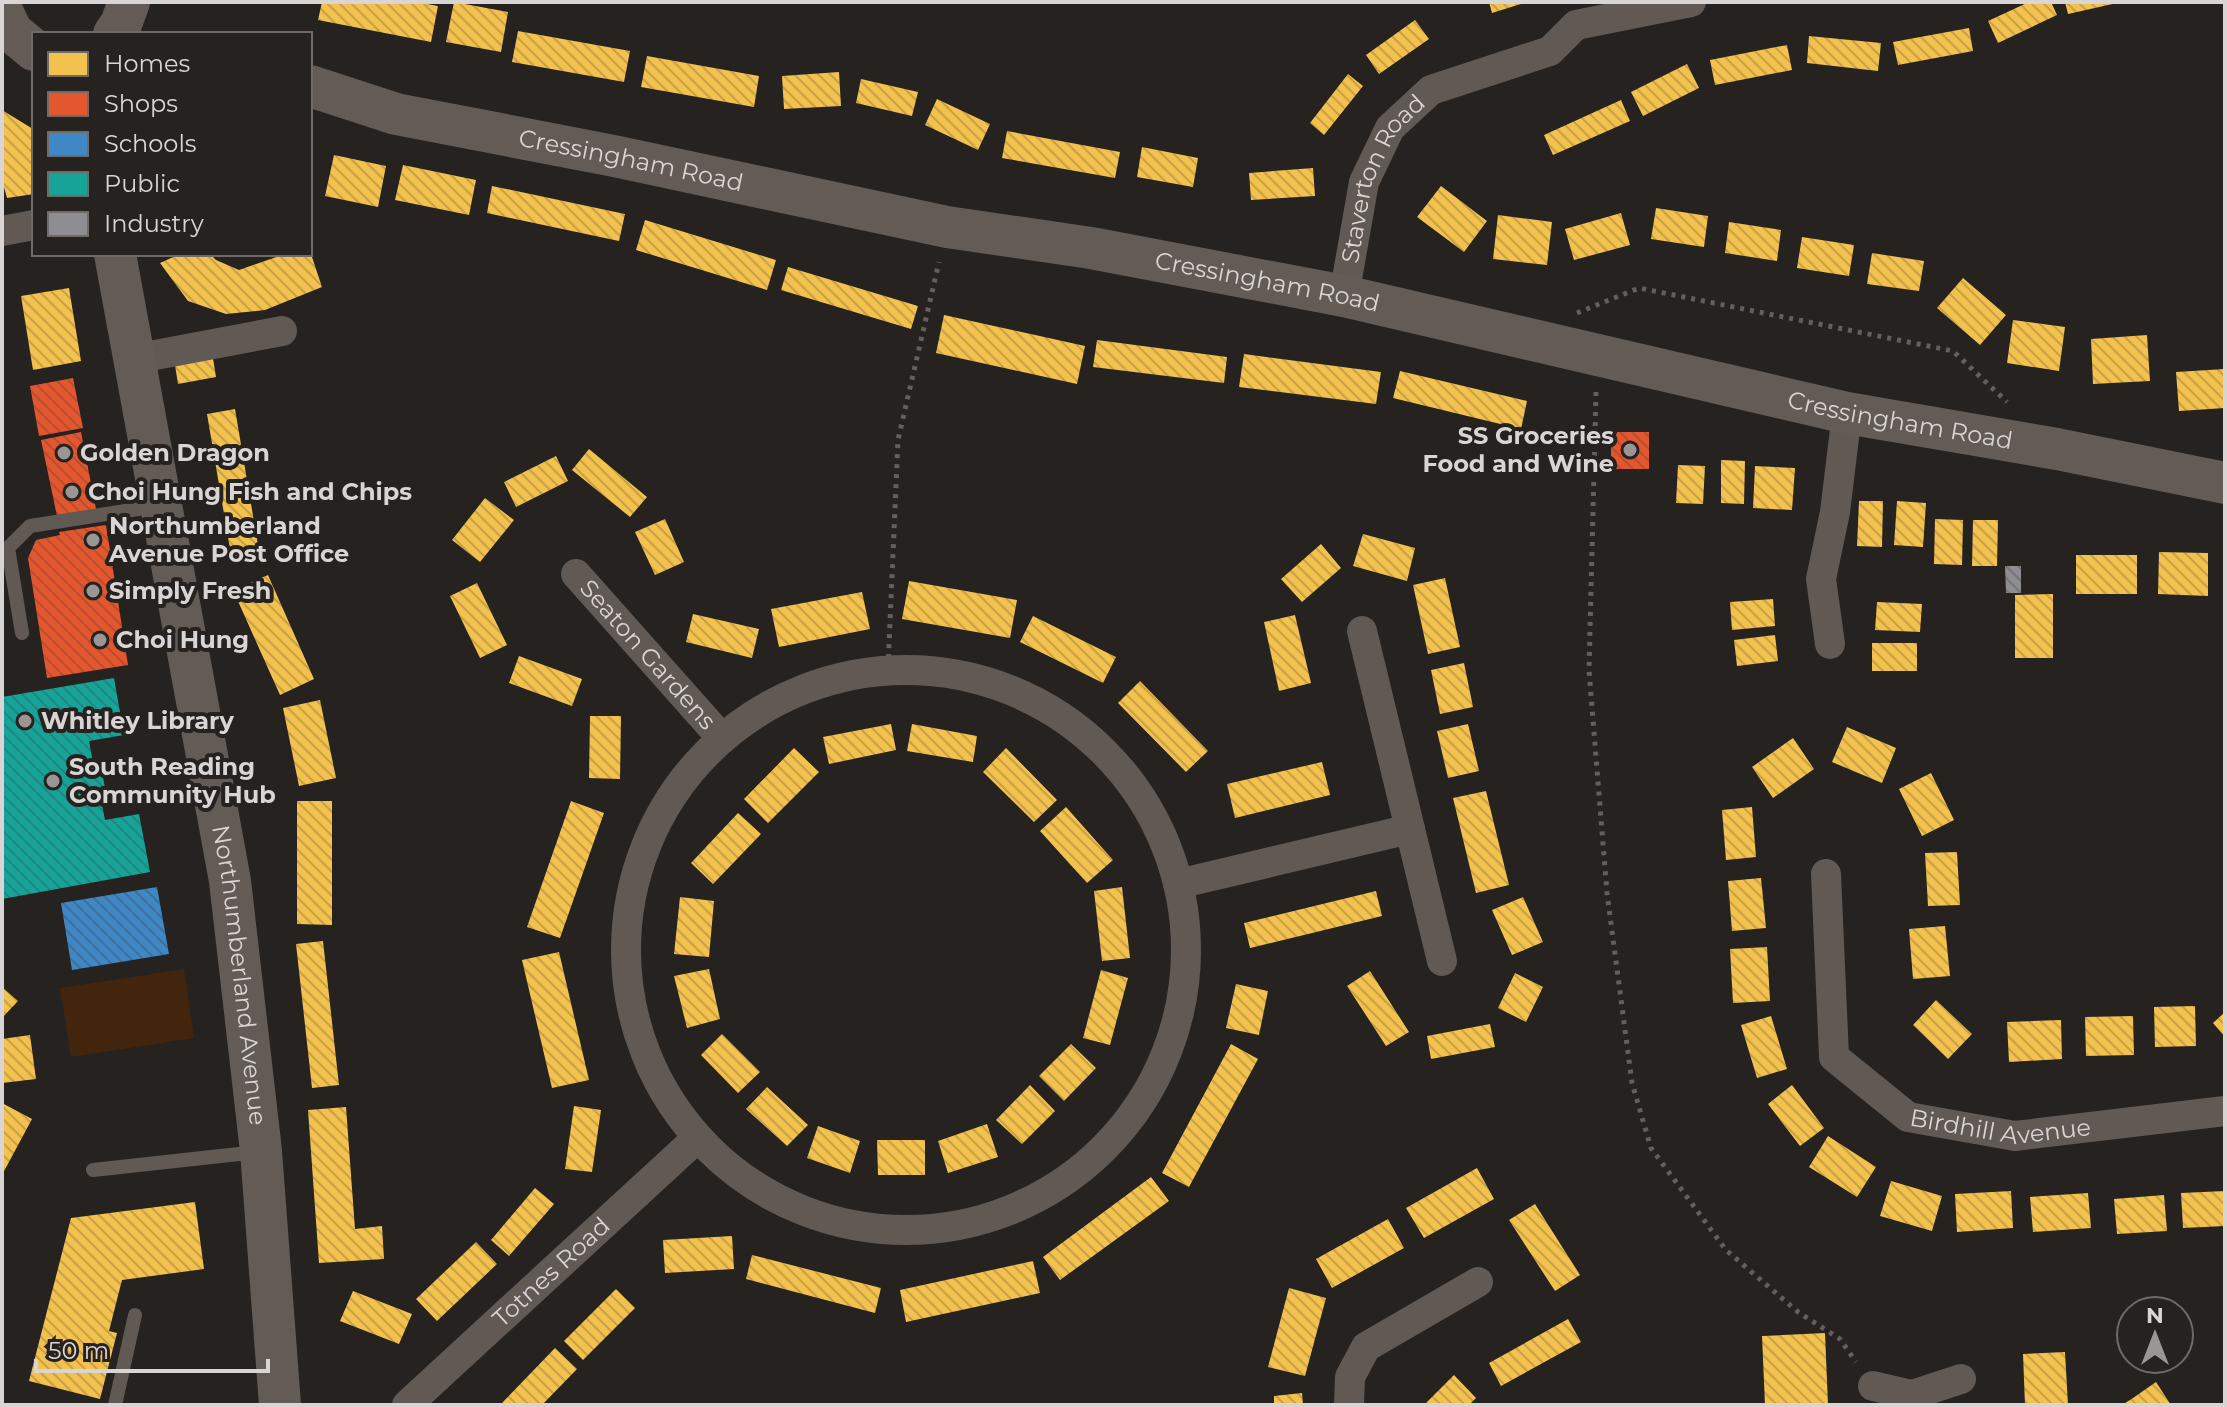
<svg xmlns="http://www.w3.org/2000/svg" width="2227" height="1407" font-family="Montserrat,sans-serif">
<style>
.pitch{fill:#43250d}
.homes{fill:url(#homes-back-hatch)}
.shops{fill:url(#shops-back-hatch)}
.schools{fill:url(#schools-back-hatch)}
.public{fill:url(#public-back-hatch)}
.industry{fill:url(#industry-back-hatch)}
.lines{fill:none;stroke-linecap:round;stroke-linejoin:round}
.path{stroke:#655f5c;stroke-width:5;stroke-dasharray:4 6;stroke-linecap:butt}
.lane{stroke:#605954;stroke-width:14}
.street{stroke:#605954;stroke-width:30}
.secondary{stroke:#625b56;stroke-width:42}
.poi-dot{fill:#9a9695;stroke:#26221f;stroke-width:3}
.labels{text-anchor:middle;stroke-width:8;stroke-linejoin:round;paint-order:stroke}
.street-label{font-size:24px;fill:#d9d5d4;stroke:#26221f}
.poi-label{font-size:24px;font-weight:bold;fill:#d9d5d4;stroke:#26221f;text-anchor:start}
</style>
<defs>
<pattern id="homes-back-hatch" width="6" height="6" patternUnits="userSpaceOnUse" patternTransform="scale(2)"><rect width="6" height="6" fill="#f2c14e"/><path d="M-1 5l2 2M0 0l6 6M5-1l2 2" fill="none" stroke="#c6a14a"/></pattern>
<pattern id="shops-back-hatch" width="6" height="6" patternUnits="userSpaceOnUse" patternTransform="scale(2)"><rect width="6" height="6" fill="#e4572e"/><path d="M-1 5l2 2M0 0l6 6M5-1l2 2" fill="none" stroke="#b35033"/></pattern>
<pattern id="schools-back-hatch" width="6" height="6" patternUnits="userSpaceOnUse" patternTransform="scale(2)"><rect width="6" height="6" fill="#3f88c5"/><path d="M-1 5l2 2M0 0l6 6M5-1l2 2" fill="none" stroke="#406f96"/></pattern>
<pattern id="public-back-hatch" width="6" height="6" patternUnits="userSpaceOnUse" patternTransform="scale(2)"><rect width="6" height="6" fill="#17a398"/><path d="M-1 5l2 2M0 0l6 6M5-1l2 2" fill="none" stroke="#24857e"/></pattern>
<pattern id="industry-back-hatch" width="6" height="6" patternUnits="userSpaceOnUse" patternTransform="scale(2)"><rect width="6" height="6" fill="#8d8d92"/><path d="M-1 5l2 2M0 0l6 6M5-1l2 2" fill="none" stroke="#767679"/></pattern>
</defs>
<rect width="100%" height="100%" fill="#252220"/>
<path class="pitch" d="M184,969l10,69 -123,19 -11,-69z"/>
<path class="homes" d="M322,2h94l22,4 -7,36 -113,-22z
M454,2l54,10 -7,40 -55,-10z
M1489,2h35v1l-32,10z
M2029,2h22l6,13 -59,28 -10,-22z
M2065,2h51l1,1 -49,11z
M1415,20l14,19 -50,35 -13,-19z
M1969,28l4,23 -75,14 -5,-23z
M518,31l112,20 -6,31 -112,-20z
M1809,36l72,7 -3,28 -71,-8z
M1787,45l5,25 -77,15 -5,-25z
M647,56l112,20 -5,31 -113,-20z
M1687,64l12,24 -56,28 -12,-24z
M839,72l2,34 -57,3 -2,-33z
M1348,74l15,12 -39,49 -14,-12z
M861,79l57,13 -6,24 -56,-13z
M937,99l53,25 -12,26 -53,-25z
M1621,100l9,21 -77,34 -9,-20z
M2,110l31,19 1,65 -27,4 -5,-18z
M1007,131l113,21 -5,26 -113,-20z
M1142,147l56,11 -5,29 -56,-10z
M334,155l52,11 -8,41 -53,-11z
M403,165l73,15 -7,35 -74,-15z
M1313,168l2,28 -64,4 -2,-27z
M492,186l133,28 -6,27 -132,-28z
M1441,186l46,35 -23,31 -47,-35z
M1656,208l52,8 -4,31 -53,-8z
M1621,213l9,32 -56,15 -9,-31z
M1498,215l54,7 -5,43 -54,-6z
M645,220l131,40 -9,30 -131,-40z
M1729,222l52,8 -4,31 -52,-8z
M1802,237l52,8 -5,31 -52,-8z
M1872,253l52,8 -5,30 -52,-7z
M180,254h30l6,6 23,10 46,-16h26l11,33 -57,23 -39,4 -38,-13 -28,-38z
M788,267l130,39 -7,23 -130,-39z
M1963,278l43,37 -26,30 -43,-37z
M69,288l12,73 -48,9 -12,-74z
M944,315l141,31 -8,38 -141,-31z
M2013,320l52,7 -6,44 -52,-8z
M2147,335l3,46 -57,3 -2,-45z
M1097,340l130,17 -3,26 -131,-16z
M212,352l4,25 -38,7 -4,-25z
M1244,354l137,18 -5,32 -137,-17z
M2225,369v39l-46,3 -3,-39z
M1400,371l127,30 -6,28 -128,-31z
M235,409l25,148 -28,4 -25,-147z
M589,449l58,48 -17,20 -58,-47z
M556,456l12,25 -52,26 -12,-25z
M1721,460l24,1 -1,43 -23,-1z
M1678,465l27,1 -2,38 -27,-1z
M1755,466l40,2 -3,42 -39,-2z
M485,498l29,22 -34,42 -28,-22z
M1859,501h24l-1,46 -25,-1z
M1897,501l29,2 -3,44 -29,-2z
M665,519l19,43 -29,13 -20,-43z
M1935,519l28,1 -1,45 -28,-1z
M1973,520h25l-1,46h-25z
M1363,534l52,14 -8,33 -54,-15z
M1321,544l20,24 -39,34 -21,-23z
M2159,552l49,1v43l-50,-2z
M2076,555h61v39h-61z
M268,575l46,104 -34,16 -47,-105z
M1445,578l15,69 -32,7 -15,-69z
M909,581l108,19 -7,38 -108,-19z
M477,583l30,62 -27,13 -30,-62z
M862,592l8,37 -91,18 -8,-38z
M2053,594v64h-38v-63z
M1773,599l2,27 -43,4 -2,-28z
M1877,602l45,2 -2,28 -45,-2z
M693,614l66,15 -7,29 -66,-16z
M1295,615l16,68 -32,8 -15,-69z
M1033,616l83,41 -13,26 -83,-41z
M1775,635l3,26 -41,5 -3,-26z
M1872,643h45v28h-45z
M519,656l63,23 -10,27 -63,-23z
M1464,663l9,44 -33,7 -9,-44z
M1140,681l68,70 -22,21 -68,-69z
M320,700l16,78 -37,8 -16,-78z
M590,716h31l-1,63 -31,-1z
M891,724l5,26 -67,14 -6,-27z
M912,724l65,12 -4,26 -66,-11z
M1468,724l11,47 -31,7 -11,-47z
M1847,727l49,21 -14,35 -50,-21z
M1793,738l21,31 -41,29 -21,-31z
M794,748l25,24 -51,51 -24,-24z
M1006,748l51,52 -23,22 -51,-50z
M1322,762l8,33 -95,23 -8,-34z
M1931,773l23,47 -32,16 -23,-47z
M1486,791l23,94 -33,8 -23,-95z
M297,801h35v124l-35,-1z
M571,801l33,12 -44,125 -33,-11z
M1066,807l47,53 -26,23 -47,-52z
M1752,807l4,50 -30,3 -4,-50z
M738,813l23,21 -48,50 -22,-21z
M1957,852l3,53 -32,1 -3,-53z
M1761,878l5,50 -34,3 -4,-50z
M1122,887l8,71 -28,3 -8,-70z
M1376,891l6,25 -132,32 -6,-25z
M680,897l34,4 -5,56 -35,-3z
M1523,897l20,45 -31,13 -20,-45z
M1945,926l5,50 -37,3 -4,-50z
M323,941l16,144 -27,3 -16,-144z
M1767,947l3,54 -37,2 -3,-54z
M559,952l30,128 -37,8 -30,-128z
M709,969l11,50 -33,9 -13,-52z
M1101,970l27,8 -18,67 -27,-7z
M1370,971l39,61 -23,14 -39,-60z
M1515,973l28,14 -17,35 -28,-14z
M1236,984l32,7 -9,44 -33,-7z
M2,987l16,14 -16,17z
M1936,1000l36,34 -24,25 -35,-34z
M2195,1006l1,40 -41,1 -1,-40z
M2225,1012v25l-12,-14z
M1771,1016l16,53 -30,9 -16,-53z
M2133,1016l1,39 -48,1 -1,-39z
M2061,1020l1,39 -53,3 -2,-40z
M1490,1024l5,23 -64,12 -4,-23z
M722,1034l38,38 -22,21 -37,-38z
M30,1035l6,44 -34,4v-44z
M1071,1044l25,24 -32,33 -25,-25z
M1231,1044l27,15 -69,128 -27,-14z
M1030,1085l25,26 -33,33 -26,-24z
M1792,1085l32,43 -24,18 -32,-42z
M767,1087l41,38 -21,21 -41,-37z
M2,1103l30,16 -30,56z
M574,1106l27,4 -9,62 -27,-3z
M346,1107l9,122 27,-3 2,33 -65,4 -11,-153z
M987,1124l11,33 -50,16 -10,-32z
M818,1126l42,15 -10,32 -43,-15z
M1828,1136l48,31 -19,30 -48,-30z
M877,1140h48v35h-47z
M1477,1168l17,31 -70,39 -18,-30z
M1151,1177l18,24 -109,79 -17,-23z
M1891,1181l51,15 -10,35 -52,-15z
M535,1188l19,16 -45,52 -18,-16z
M2011,1191l2,37 -56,4 -2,-38z
M2225,1191v35l-42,2 -2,-35z
M2088,1193l3,35 -58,4 -3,-35z
M2164,1195l3,36 -50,3 -3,-35z
M195,1202l9,67 -82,11 -13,51 8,2 -17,66 -71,-18 42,-163z
M1535,1204l45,71 -25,16 -46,-71z
M1388,1219l16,29 -72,40 -16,-29z
M732,1236l2,33 -69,4 -2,-33z
M476,1242l21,22 -60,57 -21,-22z
M752,1255l129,33 -6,25 -129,-34z
M1033,1261l7,32 -134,29 -6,-32z
M1289,1288l37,10 -21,78 -37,-9z
M616,1289l19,19 -52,52 -19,-19z
M353,1291l59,23 -13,30 -59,-23z
M1568,1319l13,23 -80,44 -12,-23z
M1825,1333l3,72h-63l-3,-69z
M555,1348l22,21 -35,36h-42z
M2065,1352l3,53h-43l-2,-51z
M1454,1375l22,23 -7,7h-45z
M2156,1382l15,23h-49l11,-7z
M1302,1393l1,12h-29v-9z"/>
<path class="shops" d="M73,378l10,50 -44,8 -9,-50z
M81,432l15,77 -39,7 -16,-76z
M1611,432h38v37h-38z
M106,525l22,140 -81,13 -19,-120 8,-18 24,-5 -1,-3z"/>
<path class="schools" d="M157,887l12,67 -97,16 -11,-67z"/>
<path class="public" d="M114,678l10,57 -35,6 4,22 7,-1 7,36 -6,1 4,21 34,-6 11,58 -148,27v-202z"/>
<path class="industry" d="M2005,566h16v27h-15z"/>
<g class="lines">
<path class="path" d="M1577,313l62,-25 314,63 54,51
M1596,392l-7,278 18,223 25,190 19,65 75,102 72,62 42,27 16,23
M888,668l10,-228 41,-178"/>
<path class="lane" d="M22,633l-14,-85 22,-22 127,-20
M93,1170l164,-18
M115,1405l20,-90"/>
<g class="street">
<path d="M2,231l32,-6"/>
<path id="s1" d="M1344,296l20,-114 26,-54 41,-38 119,-39 26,-26 115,-23"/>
<path d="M134,359l148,-28"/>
<path id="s2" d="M576,574l143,161"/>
<path d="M1830,644l-9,-65 14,-67 12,-99"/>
<circle cx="906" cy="950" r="280"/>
<path d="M1410,829l32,132"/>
<path id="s3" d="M1826,874l8,183 74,60 107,19 210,-25"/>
<path d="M1178,884l232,-55 -48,-198"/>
<path d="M1873,1386l39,9"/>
<path id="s4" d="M407,1405l288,-265"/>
<path d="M1349,1405l1,-28 16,-30 112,-65"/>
<path d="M1912,1405v-10l49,-16"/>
</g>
<g class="secondary">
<path d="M2,11l10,21 22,18"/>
<path d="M114,34l7,-10 8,-22"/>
<path id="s5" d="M310,86l86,28 218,42 333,71 144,21 253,48 503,117 210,36 168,34"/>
<path id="s6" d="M115,254l115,627 31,270 19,254"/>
</g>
</g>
<g class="poi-dot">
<circle cx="1630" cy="450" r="8"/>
<circle cx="64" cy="453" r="8"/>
<circle cx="72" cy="492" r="8"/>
<circle cx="93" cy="540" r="8"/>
<circle cx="93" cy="591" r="8"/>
<circle cx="100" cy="640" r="8"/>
<circle cx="25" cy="721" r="8"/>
<circle cx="53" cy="781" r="8"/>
</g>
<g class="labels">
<g class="street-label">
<text dy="8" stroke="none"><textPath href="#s5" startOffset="330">Cressingham Road</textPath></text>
<text dy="8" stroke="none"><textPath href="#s1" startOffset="126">Staverton Road</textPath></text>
<text dy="8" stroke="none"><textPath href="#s5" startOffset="978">Cressingham Road</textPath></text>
<text dy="8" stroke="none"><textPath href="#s5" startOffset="1626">Cressingham Road</textPath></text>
<text dy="8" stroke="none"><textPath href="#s2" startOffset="108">Seaton Gardens</textPath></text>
<text dy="8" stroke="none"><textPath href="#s6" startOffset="732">Northumberland Avenue</textPath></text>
<text dy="8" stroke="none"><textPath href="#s3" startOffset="372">Birdhill Avenue</textPath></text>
<text dy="8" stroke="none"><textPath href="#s4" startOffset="196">Totnes Road</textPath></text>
</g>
<g class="poi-label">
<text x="1614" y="444" text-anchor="end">SS Groceries<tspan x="1614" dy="28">Food and Wine</tspan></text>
<text x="80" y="461">Golden Dragon</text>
<text x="88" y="500">Choi Hung Fish and Chips</text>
<text x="109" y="534">Northumberland<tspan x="109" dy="28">Avenue Post Office</tspan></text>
<text x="109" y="599">Simply Fresh</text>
<text x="116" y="648">Choi Hung</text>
<text x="41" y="729">Whitley Library</text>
<text x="69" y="775">South Reading<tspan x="69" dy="28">Community Hub</tspan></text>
</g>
</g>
<rect width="2227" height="1407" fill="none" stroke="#d9d5d4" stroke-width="8"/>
<rect x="32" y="32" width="280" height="224" fill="#26221f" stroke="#6e6a67" stroke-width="2"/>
<rect x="48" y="52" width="40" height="24" fill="#f2c14e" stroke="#6e6a67" stroke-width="2"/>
<text x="104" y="72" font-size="24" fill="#d9d5d4">Homes</text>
<rect x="48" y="92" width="40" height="24" fill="#e4572e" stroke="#6e6a67" stroke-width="2"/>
<text x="104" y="112" font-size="24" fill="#d9d5d4">Shops</text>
<rect x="48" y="132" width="40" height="24" fill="#3f88c5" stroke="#6e6a67" stroke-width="2"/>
<text x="104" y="152" font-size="24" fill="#d9d5d4">Schools</text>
<rect x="48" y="172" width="40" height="24" fill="#17a398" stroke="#6e6a67" stroke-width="2"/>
<text x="104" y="192" font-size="24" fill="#d9d5d4">Public</text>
<rect x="48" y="212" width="40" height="24" fill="#8d8d92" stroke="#6e6a67" stroke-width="2"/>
<text x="104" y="232" font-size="24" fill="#d9d5d4">Industry</text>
<g transform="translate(2155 1335)"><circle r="38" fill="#26221f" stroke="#6e6a67" stroke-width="2"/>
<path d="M0-6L14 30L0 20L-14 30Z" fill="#9a9695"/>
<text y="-12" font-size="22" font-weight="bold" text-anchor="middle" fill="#d9d5d4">N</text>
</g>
<path d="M36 1359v12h232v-12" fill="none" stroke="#d9d5d4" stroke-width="4"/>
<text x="48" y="1359" font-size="24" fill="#d9d5d4" stroke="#26221f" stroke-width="6" paint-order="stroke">50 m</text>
</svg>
